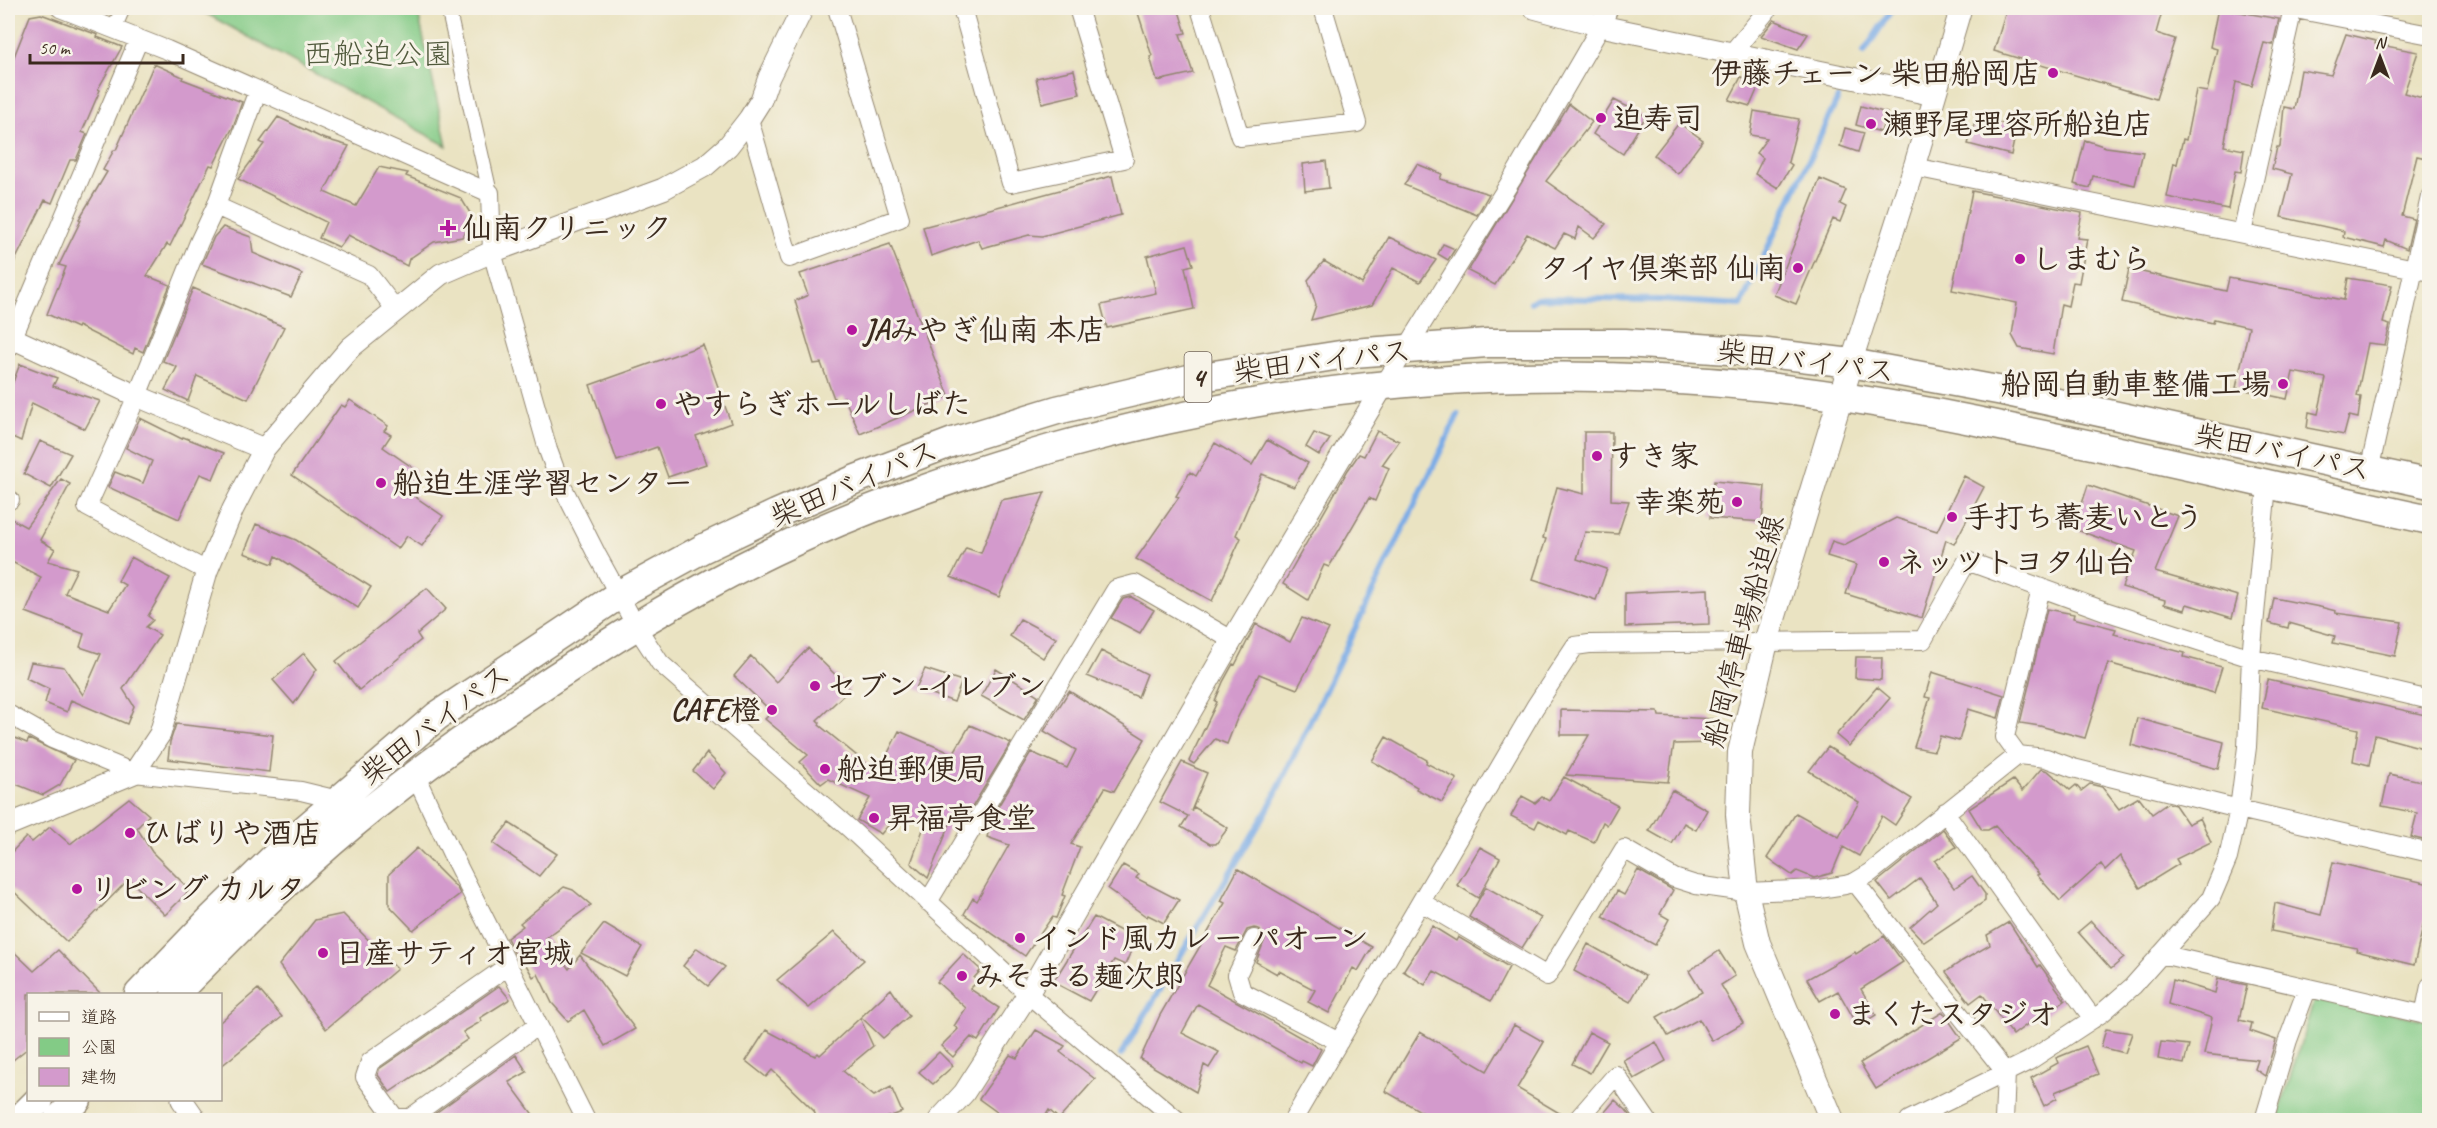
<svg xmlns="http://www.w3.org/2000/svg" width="2437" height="1128" font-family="Caveat,'Klee One',sans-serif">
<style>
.green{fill:#83cb86;stroke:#5f7a52;stroke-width:1.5}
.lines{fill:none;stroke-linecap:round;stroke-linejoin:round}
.stream{stroke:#7cace6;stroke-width:6}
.building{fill:#d39acc}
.pedestrian-casing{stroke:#928670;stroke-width:16}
.minor-casing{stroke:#928670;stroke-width:20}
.tertiary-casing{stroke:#928670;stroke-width:23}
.secondary-casing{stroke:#928670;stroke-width:26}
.trunk-casing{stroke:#928670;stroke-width:31}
.pedestrian{stroke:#fff;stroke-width:14}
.minor{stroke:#fff;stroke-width:18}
.tertiary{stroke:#fff;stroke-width:21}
.secondary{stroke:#fff;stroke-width:24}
.trunk{stroke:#fff;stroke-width:28}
.poi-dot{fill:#b5179e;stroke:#f7f3e8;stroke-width:2}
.labels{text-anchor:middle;stroke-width:6;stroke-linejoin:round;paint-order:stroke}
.shield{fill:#f7f3e8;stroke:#73665b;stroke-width:1.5}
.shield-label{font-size:28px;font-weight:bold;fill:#3b2a1e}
.park-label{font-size:30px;fill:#515a3d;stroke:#f7f3e8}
.poi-label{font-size:30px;font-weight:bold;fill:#3b2a1e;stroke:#f7f3e8;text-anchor:start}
.street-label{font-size:30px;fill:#3b2a1e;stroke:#f7f3e8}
</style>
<rect width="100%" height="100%" fill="#f7f3e8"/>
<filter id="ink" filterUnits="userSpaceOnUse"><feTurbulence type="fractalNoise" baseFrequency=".0167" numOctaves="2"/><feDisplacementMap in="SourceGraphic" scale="12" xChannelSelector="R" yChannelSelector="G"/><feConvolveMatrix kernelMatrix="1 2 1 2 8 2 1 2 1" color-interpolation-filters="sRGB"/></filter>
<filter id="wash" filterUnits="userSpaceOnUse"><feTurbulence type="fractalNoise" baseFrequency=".008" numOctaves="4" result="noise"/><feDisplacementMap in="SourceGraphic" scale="24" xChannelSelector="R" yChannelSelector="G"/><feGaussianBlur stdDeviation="1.35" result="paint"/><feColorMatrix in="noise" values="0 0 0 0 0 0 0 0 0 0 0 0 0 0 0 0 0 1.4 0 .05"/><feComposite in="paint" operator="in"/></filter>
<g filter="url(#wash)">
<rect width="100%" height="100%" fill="#eae3c2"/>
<path class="green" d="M196,8h221l30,138z
M2320,997l109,24v99h-152l36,-117z"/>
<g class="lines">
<path class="stream" d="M1864,52l29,-44
M1531,302l6,-4 125,2 79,5 97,-207
M1121,1055l147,-246 190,-394"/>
</g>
<g id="blocks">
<path class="building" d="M1161,8h17l8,25 -6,1 13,39 -36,8 -7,-24 2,-1 -14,-43z
M2007,8h156l-7,25 19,6 -19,60 -162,-48z
M2218,8l61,11 -6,26 -9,-2 -12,43 -16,-4 -12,64 20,4 -3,22 -6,-1 -7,38 -61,-12 7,-34 3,1 6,-25 3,1 10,-50 11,2 10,-43 -7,-2z
M41,14l57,21 -1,2 25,10 -24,42 2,1 -18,42 5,2 -11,26h-6l-18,43 -7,-3 -37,75v-203l22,-56z
M1774,20l34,14 -10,15 -37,-13z
M2346,34l30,7 -1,3 43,8 -14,41 26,7v59l-13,-3 -15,60 12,3 -7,30 -21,-9 -2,7 -41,-10 1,-6 -63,-14 11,-43 -20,-5 5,-22h3l4,-40 10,2 7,-39 30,5z
M154,64l29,13 -1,2 60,23 -9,25 -20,39 -3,-1 -40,81 -3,-2 -20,32 23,9 -27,67 -8,-4 -2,6 -55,-28 -1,2 -30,-14 19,-47 -7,-2 22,-45 -2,-1 28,-47 -4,-2 11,-20h2z
M1074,70l6,24 -38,9 -6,-25z
M1741,77l19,6 -10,23 -21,-6z
M1614,100l32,16 -23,38 -30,-20z
M1569,104l23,18 -46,59 60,43 -12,14 -15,-11 -4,12 -11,-5 -9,14 -28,-14 -32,51 -27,-14z
M1861,106l26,7 -6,19 -25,-7z
M1754,111l45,8 -11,43 4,3 -14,23 -23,-14 8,-16 -7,-5 11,-15 -17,-3z
M278,117l44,21 27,8 -25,46 32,14 23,-39 29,6 -2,3 55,22 9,15 1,12 -9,12 -28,5 -25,17 -2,7 -59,-31 -9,12 -20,-9 7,-16 -88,-43 26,-35 -4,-2z
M1976,118l41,8 -6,29 -43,-11z
M1679,123l24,17 -25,34 -24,-19z
M1845,128l19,5 -6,19 -18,-6z
M2085,140l21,7 37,5 -8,33 -42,-9 -3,12 -16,-4z
M1326,161l3,27 -24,3 -2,-27z
M1417,164l25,10 -2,5 49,15 -12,21 -73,-30z
M1112,176l9,39 -79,21 -13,-1 -47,13 -4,-8 -47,16 -8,-29z
M1820,179l26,11 -6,14 6,3 -6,15 -7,-3 -37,85 -22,-9z
M1972,191l110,22 -5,25 10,1 -8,44 -6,-1 -5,24 -7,-2 -8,50 -34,-6 -7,-13 5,-32 -65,-13z
M223,227l28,10 2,16 49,21 -11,23 -89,-33 12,-27z
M1389,237l47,23 -16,22 -27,-14 -21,37 -61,15 5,-15 -8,-25 16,-19 38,23z
M890,244l59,152 -89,38 -16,-37 -9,4 -14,-38 -7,1 -19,-63 13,-6 -8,-21z
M1443,244l12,5 -7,11 -10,-6z
M1187,245l6,20 -8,2 9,42 -87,19 -6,-23 55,-12 -9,-37z
M2129,269l97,22 3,-13 115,22 4,-22 44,7 -9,38 7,2 -5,20 -17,-2 -11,53 4,1 -3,21 -9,-2 -5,19 -37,-7 2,-16 9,2 8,-36 -33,-6 -6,27 -51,-11 13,-61 -35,-8 -1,4 -91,-21z
M193,288l91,39 -36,72 -51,-23 -9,25 -23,-11 12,-23 -14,-6z
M703,345l28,78 -35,13 10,28 -38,13 -11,-30 -40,14 -27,-76z
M20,364l37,14 -4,8 47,15 -15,28 -53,-26 -11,38 -13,-6v-40z
M350,400l38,26 -4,5 7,4 -8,12 33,23 -12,19 39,27 -21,30 -15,-10 -9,13 -106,-74 49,-70 4,2z
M140,418l42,21 1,-2 41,16 -11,26 -13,-5 -21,45 -71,-32 7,-15 28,11 9,-22 -26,-13z
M1377,431l22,10 -17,24 7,3 -14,33 -6,-3 -40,69 -5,-2 -16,35 -25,-16 65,-114 11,-16 5,2z
M1584,432h28l-1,68 18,1 -11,33 -33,-2 -8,27 30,10 -11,31 -63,-21 13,-40 -3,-1 14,-51 27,7z
M1314,433l16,6 -11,16 -13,-8z
M1267,440l41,23 -14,24 -32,-13 -26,61 5,3 -29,63 -76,-42 43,-62 -3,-1 14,-24 6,4 19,-33 37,22z
M40,441l31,13 -20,34 -27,-14z
M1964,476l20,11 -30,57 -8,-4 -24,78 -76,-24 10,-29 -29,-9 5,-15 12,4 52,-27 41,13z
M61,479l9,5 -30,56 15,9 -7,12 29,8 -12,24 44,17 16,-25 -7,-4 13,-24 39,21 -22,38 5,4 -7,7 14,8 -37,54 11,17 -7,18 -56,-24 -4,12 -22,-9 4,-14 -23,-11 5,-16 33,5 19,28 18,-41 -21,-7 4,-13 -58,-22 15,-35 -33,-17v-43l18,10z
M1714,481l51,5 -3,36 -52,-4z
M2088,485l90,31 -23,56 83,24 -6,22 -45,-14 -2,6 -21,-6 1,-4 -43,-13 14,-36 -62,-22z
M1045,492l-46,105 -48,-20 15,-29 15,5 20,-53z
M256,524l40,16 75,47 -13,21 -82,-52 -3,8 -29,-11z
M427,588l19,21 -29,25 4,6 -62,50 -23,-29z
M1708,589l1,35 -84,3v-34z
M1131,597l23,13 -14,23 -29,-15 12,-19z
M2274,598l46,9 16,4 -1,2 67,9 -7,34 -62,-13 2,-7 -46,-13 -1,5 -19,-5z
M2047,609l27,5 -1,4 43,11 -2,5 71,19 -1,4 38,10 -8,26 -106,-30 -23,75 -45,-12 -20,-3z
M1302,618l27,11 -32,60 -38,-15 -23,47 -9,23 -12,-5 -21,25 -5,-3 28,-59 -2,-1 8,-19 10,-18 2,1 21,-41 34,18z
M1020,619l36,19 -13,20 -33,-22z
M808,648l42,41 -33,31 3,3 -1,2 59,48 21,-42 54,23 17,-29 41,18 -46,76 -11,-5 -26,64 -17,-15 14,-39 -28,-9 -16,19 -24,-14 13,-22 -42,-19 -7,5 -21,-22 8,-7 -43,-36 7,-7 -38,-36 17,-20 25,26z
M1101,651l46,23 -9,23 -51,-21z
M304,653l13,16 -23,35 -21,-24z
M1856,657h26l-1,23 -26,-2z
M925,669l37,12 -8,21 -38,-14z
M996,669l43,27 -15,24 -43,-24z
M1932,672l72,23 -6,23 -30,-9 -9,32 -19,-5 -6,15 -20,-4 16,-49 -5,-1z
M2268,680l162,36v34l-55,-15 -6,30 -16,-4 5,-32 -96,-21z
M1877,687l13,11 -41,48 -13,-11z
M1069,691l76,48 -31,52 -9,-3 -34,56 9,3 -18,48 3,1 -9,22 -4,-1 -27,39 -61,-42 9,-16 4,3 32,-56 -22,-8 2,-7 -4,-2 46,-76 36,16 9,-18 -32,-19z
M1561,710l97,2 1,4 53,3v24l-38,1 -6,38 -102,-7 23,-40h-28z
M2137,718l87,24 -6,27 -87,-24z
M176,724l97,11 -4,37 -101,-13 2,-17z
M8,735l19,8 2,-4 45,21 -14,25 -17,10 -35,-14z
M1386,737l41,23 -1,3 31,16 -15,23 -26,-13 1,-2 -45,-26z
M1828,747l84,52 -17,26 -13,-9 -23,40 -16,-9 -11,26 -18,5 -17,-7 -5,4 -25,-17 29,-45 43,24 20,-35 -50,-31z
M707,753l19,20 -13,16 -20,-18z
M1182,762l25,11 -16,38 3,-4 34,21 -12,16h-6l-29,-17 7,-11 -28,-14z
M2041,769l7,2 22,19 6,-5 5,6 9,-7 12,3 17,22 20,-12 13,17 16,-11 7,2 13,19 12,-6 11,24 -35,17 3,5 -39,24 -20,-32 -15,14 -4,-6 -41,37 -23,-26 2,-1 -44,-48 -7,4h-6l-13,-21 44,-29 9,11z
M2389,774l41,9 -3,58 -16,-4 6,-24 -35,-7z
M1564,777l54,29 -11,19 -4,-3 -9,20 -25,-11 -2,4 -28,-15 -4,8 -24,-12 11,-20 13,7 7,-6 7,4z
M1672,790l35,20 -11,20 -12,-7 -12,21 -23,-13z
M129,798l20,17 -12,13 15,24 38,38 -25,25 -36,-36 -62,63 -59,-56v-30l18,-19 6,5 18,-15 20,17z
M509,823l48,31 -18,22 -46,-33z
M1943,829l13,18 -21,14 19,27 18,-12 13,18v7l-61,41 -14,-15 27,-24 -17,-25 -29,22 -14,-18z
M1480,847l20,11 -22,40 -21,-13z
M417,848l40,40 3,6 -47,36 -24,-25v-31z
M2333,862l97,22v27l-3,-1 -13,55 -58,-14 1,-3 -86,-17 4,-28 46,12z
M1123,865l16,9 -3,4 43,22 -15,23 -16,-8 -1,2 -39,-28z
M1238,869l134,78 -14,24 -5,-3 -24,45 -21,-11 7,-12 -36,-19 -2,3 -21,-12 9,-23 -6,-10 -5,-1 -7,2 -11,21 -10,-4 -19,38 114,64 -9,17 -10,-5 -1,2 -103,-59 -16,29 37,19 -10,16 -5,-3 -8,27 -56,-33 20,-44 65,-112 -4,-2z
M1638,870l35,20 -13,24 9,5 -14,26 -52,-28 14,-26 7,4z
M564,887l9,3 18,15 -45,33 23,31 11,-14 55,74 -30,17 -21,-36 -16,11 -16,-18 -14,-29 -5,3 -11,-19 -4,2 -11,-22 16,-12 -3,-3z
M1486,887l55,31 -19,30 -53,-31z
M343,914l54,55 -71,60 -47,-64 36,-45z
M1094,917l42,22 -11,26 -11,-5 -25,41 -36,-19z
M2091,921l33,37 -13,11 -33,-37z
M2009,922l29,45 2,-2 25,35 -22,17 -2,-3 -28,21 -31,-41 -12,9 -24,-31 16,-11 28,-16 -3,-10z
M604,924l38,23 -17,29 -44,-23z
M1432,926l24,15 2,-4 51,30 -18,34 -57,-30 -9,14 -22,-14z
M834,932l30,28 -55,48 -32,-28z
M1884,936l19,26 -42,27 15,26 -18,11 -20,-35 -18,10 -13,-22 48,-27 1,2z
M1588,944l57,32 -15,26 -56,-31z
M8,946l26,25 24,-21 43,44h-73v54l-20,16z
M697,948l28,19 -17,19 -25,-20z
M1719,951l16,25 -14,9 22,38 -31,18 -13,-22 -31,17 -11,-19 45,-25 -13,-21z
M963,954l18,16 -7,8 4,3 -8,8 29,19 -21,33 -7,-4 -18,20 -12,-11 17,-17 -4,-3 12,-18 -29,-26z
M2218,979l29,6 -8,35 13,3 -2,8 26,9 -11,36 -10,-7 3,-9 -54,-6 8,-36 -44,-14 5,-24 42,13z
M499,986l11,13 -30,19 2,3 -19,11 5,7 -78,53 -12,-17 1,-6z
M258,989l24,28 -62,50v-45z
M891,989l18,27 -26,22 -22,-21z
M1943,1012l18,26 -85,51 -16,-26z
M860,1018l13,28 -30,25 31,25 17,-9 11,25 -21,8h-64l-3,-9 -42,-41 -6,7 -20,-16 20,-31 49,26 3,-3 2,2z
M1514,1025l30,17 -27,46 49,29v3h-130l-51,-29 35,-59 67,39z
M2106,1029l26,4 -7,20 -24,-6z
M1036,1030l29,16 -5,6 35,27 -36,40 -10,-9 -6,10h-35l-29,-21 31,-44 7,3z
M1589,1032l19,10 -18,31 -18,-9z
M1656,1042l10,19 -32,18 -11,-19z
M2161,1042l28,3 -5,19 -26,-5z
M2086,1046l12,28 -43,18 2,6 -13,8 -13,-28 27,-15 -2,-5z
M939,1052l14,14 -20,18 -14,-12z
M516,1055l11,17 -18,10 28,38h-111z
M1615,1100l11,10 8,10h-36z"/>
</g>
</g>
<g filter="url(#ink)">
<use href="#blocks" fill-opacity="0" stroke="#928670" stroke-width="1.5"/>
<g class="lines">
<g class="pedestrian-casing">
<path id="pedestrian" d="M448,8l42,185
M114,29l9,-21"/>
</g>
<g class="minor-casing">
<path id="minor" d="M60,8l107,42 323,143 2,59 56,198 11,30 38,75 39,71 24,37 189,165 179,166 149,126
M962,8l49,175 113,-24 -46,-151
M1200,8l40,129 117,-14 -34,-115
M2290,8l140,27
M1731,54l38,-46
M749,119l40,139 111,-40 -63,-210
M1914,167l516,105
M216,206l153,69 27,35
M2242,233l51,-225
M8,349l131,-310
M1385,383l129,-207 87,-150 8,-18
M2369,471l61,-274
M8,498l2,2
M207,571l-120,-64 50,-111 62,-154 17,-36 42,-116
M8,714l44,25 82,34 167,18 37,9
M2018,755l-13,-18 36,-149
M415,775l36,77 135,268
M1945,812l148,207
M1855,882l151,191 -2,47
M928,902l188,-313 19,-5 97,56
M1421,902l126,74 77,-127 50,29 22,7 50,7 73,-3 26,-4 10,-3 15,-9 148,-118 28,3 27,10 166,41 191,44
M1254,939l-17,36 5,17 97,50
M2161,954l269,62
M508,966l-138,96 -5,15 30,41h15l128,-93
M2424,1015l6,-29
M1293,1120l242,-413 40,-61 14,-2 334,-4 44,-79 138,50 146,47 179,42
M1577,1120l39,-45 31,45
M1909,1120l120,-59 73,-48 31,-27 78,-88 17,-40 11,-49 8,-62 4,-89 16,-173
M2264,1120l24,-80 19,-51"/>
</g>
<g class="tertiary-casing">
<path id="tertiary" d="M1534,8l67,18 333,69
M8,336l129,60 127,53
M1851,363l63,-196 47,-159
M8,825l126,-52 26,-39 47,-163 26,-62 31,-60 86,-101 91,-74 51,-22 171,-63 42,-23 23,-20 21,-27 12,-19 8,-23 34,-69
M182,1100l14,20
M939,1120l25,-27 64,-99 204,-354 153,-257"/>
</g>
<g class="secondary-casing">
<path id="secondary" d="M1832,1120l-74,-177 -12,-51 -8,-77 2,-63 26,-110 85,-279"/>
</g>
<g class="trunk-casing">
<path id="trunk" d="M139,994l74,-77 77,-75 147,-126 183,-122 84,-46 72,-34 80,-35 97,-37 104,-32 132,-31 164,-26 134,-10h138l134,9 92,11 152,28 427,93
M175,994c57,-58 114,-117 177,-169 54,-45 111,-86 168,-124 82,-56 165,-107 254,-150 89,-43 181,-74 276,-102 241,-68 469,-87 717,-62 82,9 162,24 243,41 140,28 279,62 420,92
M19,1120l20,-20
M58,1120l19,-20"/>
</g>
<use href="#pedestrian" class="pedestrian"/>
<use href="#minor" class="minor"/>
<use href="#tertiary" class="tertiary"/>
<use href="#secondary" class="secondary"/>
<use href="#trunk" class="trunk"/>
</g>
</g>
<g class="poi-dot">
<circle cx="2053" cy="73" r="6"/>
<circle cx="1601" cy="118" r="6"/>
<circle cx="1871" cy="124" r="6"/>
<path d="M445 219h6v6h6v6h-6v6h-6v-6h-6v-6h6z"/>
<circle cx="2020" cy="259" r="6"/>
<circle cx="1798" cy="268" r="6"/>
<circle cx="852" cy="330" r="6"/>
<circle cx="2283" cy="384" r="6"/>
<circle cx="661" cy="404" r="6"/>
<circle cx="1597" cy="456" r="6"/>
<circle cx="381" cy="483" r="6"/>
<circle cx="1737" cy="502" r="6"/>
<circle cx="1952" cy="517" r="6"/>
<circle cx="1884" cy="562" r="6"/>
<circle cx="815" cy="686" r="6"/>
<circle cx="772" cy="710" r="6"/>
<circle cx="825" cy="769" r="6"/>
<circle cx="874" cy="818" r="6"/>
<circle cx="130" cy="833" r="6"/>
<circle cx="77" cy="889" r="6"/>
<circle cx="1020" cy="938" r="6"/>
<circle cx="323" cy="953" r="6"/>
<circle cx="962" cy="976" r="6"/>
<circle cx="1835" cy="1014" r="6"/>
</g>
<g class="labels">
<rect class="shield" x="1184.5" y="352" width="27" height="50" rx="4.5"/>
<g class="shield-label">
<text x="1198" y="387">4</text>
</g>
<g class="park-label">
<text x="378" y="64">西船迫公園</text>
</g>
<g class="poi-label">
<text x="2041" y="83" text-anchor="end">伊藤チェーン 柴田船岡店</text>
<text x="1613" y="128">迫寿司</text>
<text x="1883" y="134">瀬野尾理容所船迫店</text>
<text x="462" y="238">仙南クリニック</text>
<text x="2032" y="269">しまむら</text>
<text x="1786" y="278" text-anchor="end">タイヤ倶楽部 仙南</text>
<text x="864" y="340">JAみやぎ仙南 本店</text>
<text x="2271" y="394" text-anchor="end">船岡自動車整備工場</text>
<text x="673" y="414">やすらぎホールしばた</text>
<text x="1609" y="466">すき家</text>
<text x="393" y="493">船迫生涯学習センター</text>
<text x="1725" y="512" text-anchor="end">幸楽苑</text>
<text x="1964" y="527">手打ち蕎麦いとう</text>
<text x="1896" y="572">ネッツトヨタ仙台</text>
<text x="827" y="696">セブン-イレブン</text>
<text x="760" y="720" text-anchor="end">CAFE橙</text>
<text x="837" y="779">船迫郵便局</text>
<text x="886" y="828">昇福亭食堂</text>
<text x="142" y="843">ひばりや酒店</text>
<text x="89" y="899">リビング カルタ</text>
<text x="1032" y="948">インド風カレー パオーン</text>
<text x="335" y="963">日産サティオ宮城</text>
<text x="974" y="986">みそまる麺次郎</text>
<text x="1847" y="1024">まくたスタジオ</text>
</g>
<g class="street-label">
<text transform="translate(1322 361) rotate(-7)" y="10">柴田バイパス</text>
<text transform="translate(1806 361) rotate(7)" y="10">柴田バイパス</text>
<text transform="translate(2283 452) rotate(12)" y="10">柴田バイパス</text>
<text transform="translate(854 483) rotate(-23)" y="10">柴田バイパス</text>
<text transform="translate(1743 631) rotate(-75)" y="10">船岡停車場船迫線</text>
<text transform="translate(435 724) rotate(-37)" y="10">柴田バイパス</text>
</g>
</g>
<rect width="2437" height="1128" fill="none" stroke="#f7f3e8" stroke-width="30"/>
<rect x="27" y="993" width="195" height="108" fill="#f7f3e8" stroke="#aca397" stroke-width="1.5"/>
<rect x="39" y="1012" width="30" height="9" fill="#ffffff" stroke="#aca397" stroke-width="1.5"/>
<text x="81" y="1023" font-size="18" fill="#3b2a1e">道路</text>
<rect x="39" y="1038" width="30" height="18" fill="#83cb86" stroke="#aca397" stroke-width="1.5"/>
<text x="81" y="1053" font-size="18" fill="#3b2a1e">公園</text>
<rect x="39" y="1068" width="30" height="18" fill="#d39acc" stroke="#aca397" stroke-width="1.5"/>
<text x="81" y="1083" font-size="18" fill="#3b2a1e">建物</text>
<g transform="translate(2380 57)" stroke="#f7f3e8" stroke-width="4.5" paint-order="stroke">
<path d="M0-4.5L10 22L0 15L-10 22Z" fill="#3b2a1e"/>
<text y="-9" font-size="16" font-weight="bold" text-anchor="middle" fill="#3b2a1e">N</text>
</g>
<path d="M30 54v9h153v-9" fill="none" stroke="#3b2a1e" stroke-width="3"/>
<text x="39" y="54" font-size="18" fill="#3b2a1e" stroke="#f7f3e8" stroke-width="4.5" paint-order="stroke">50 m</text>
</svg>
